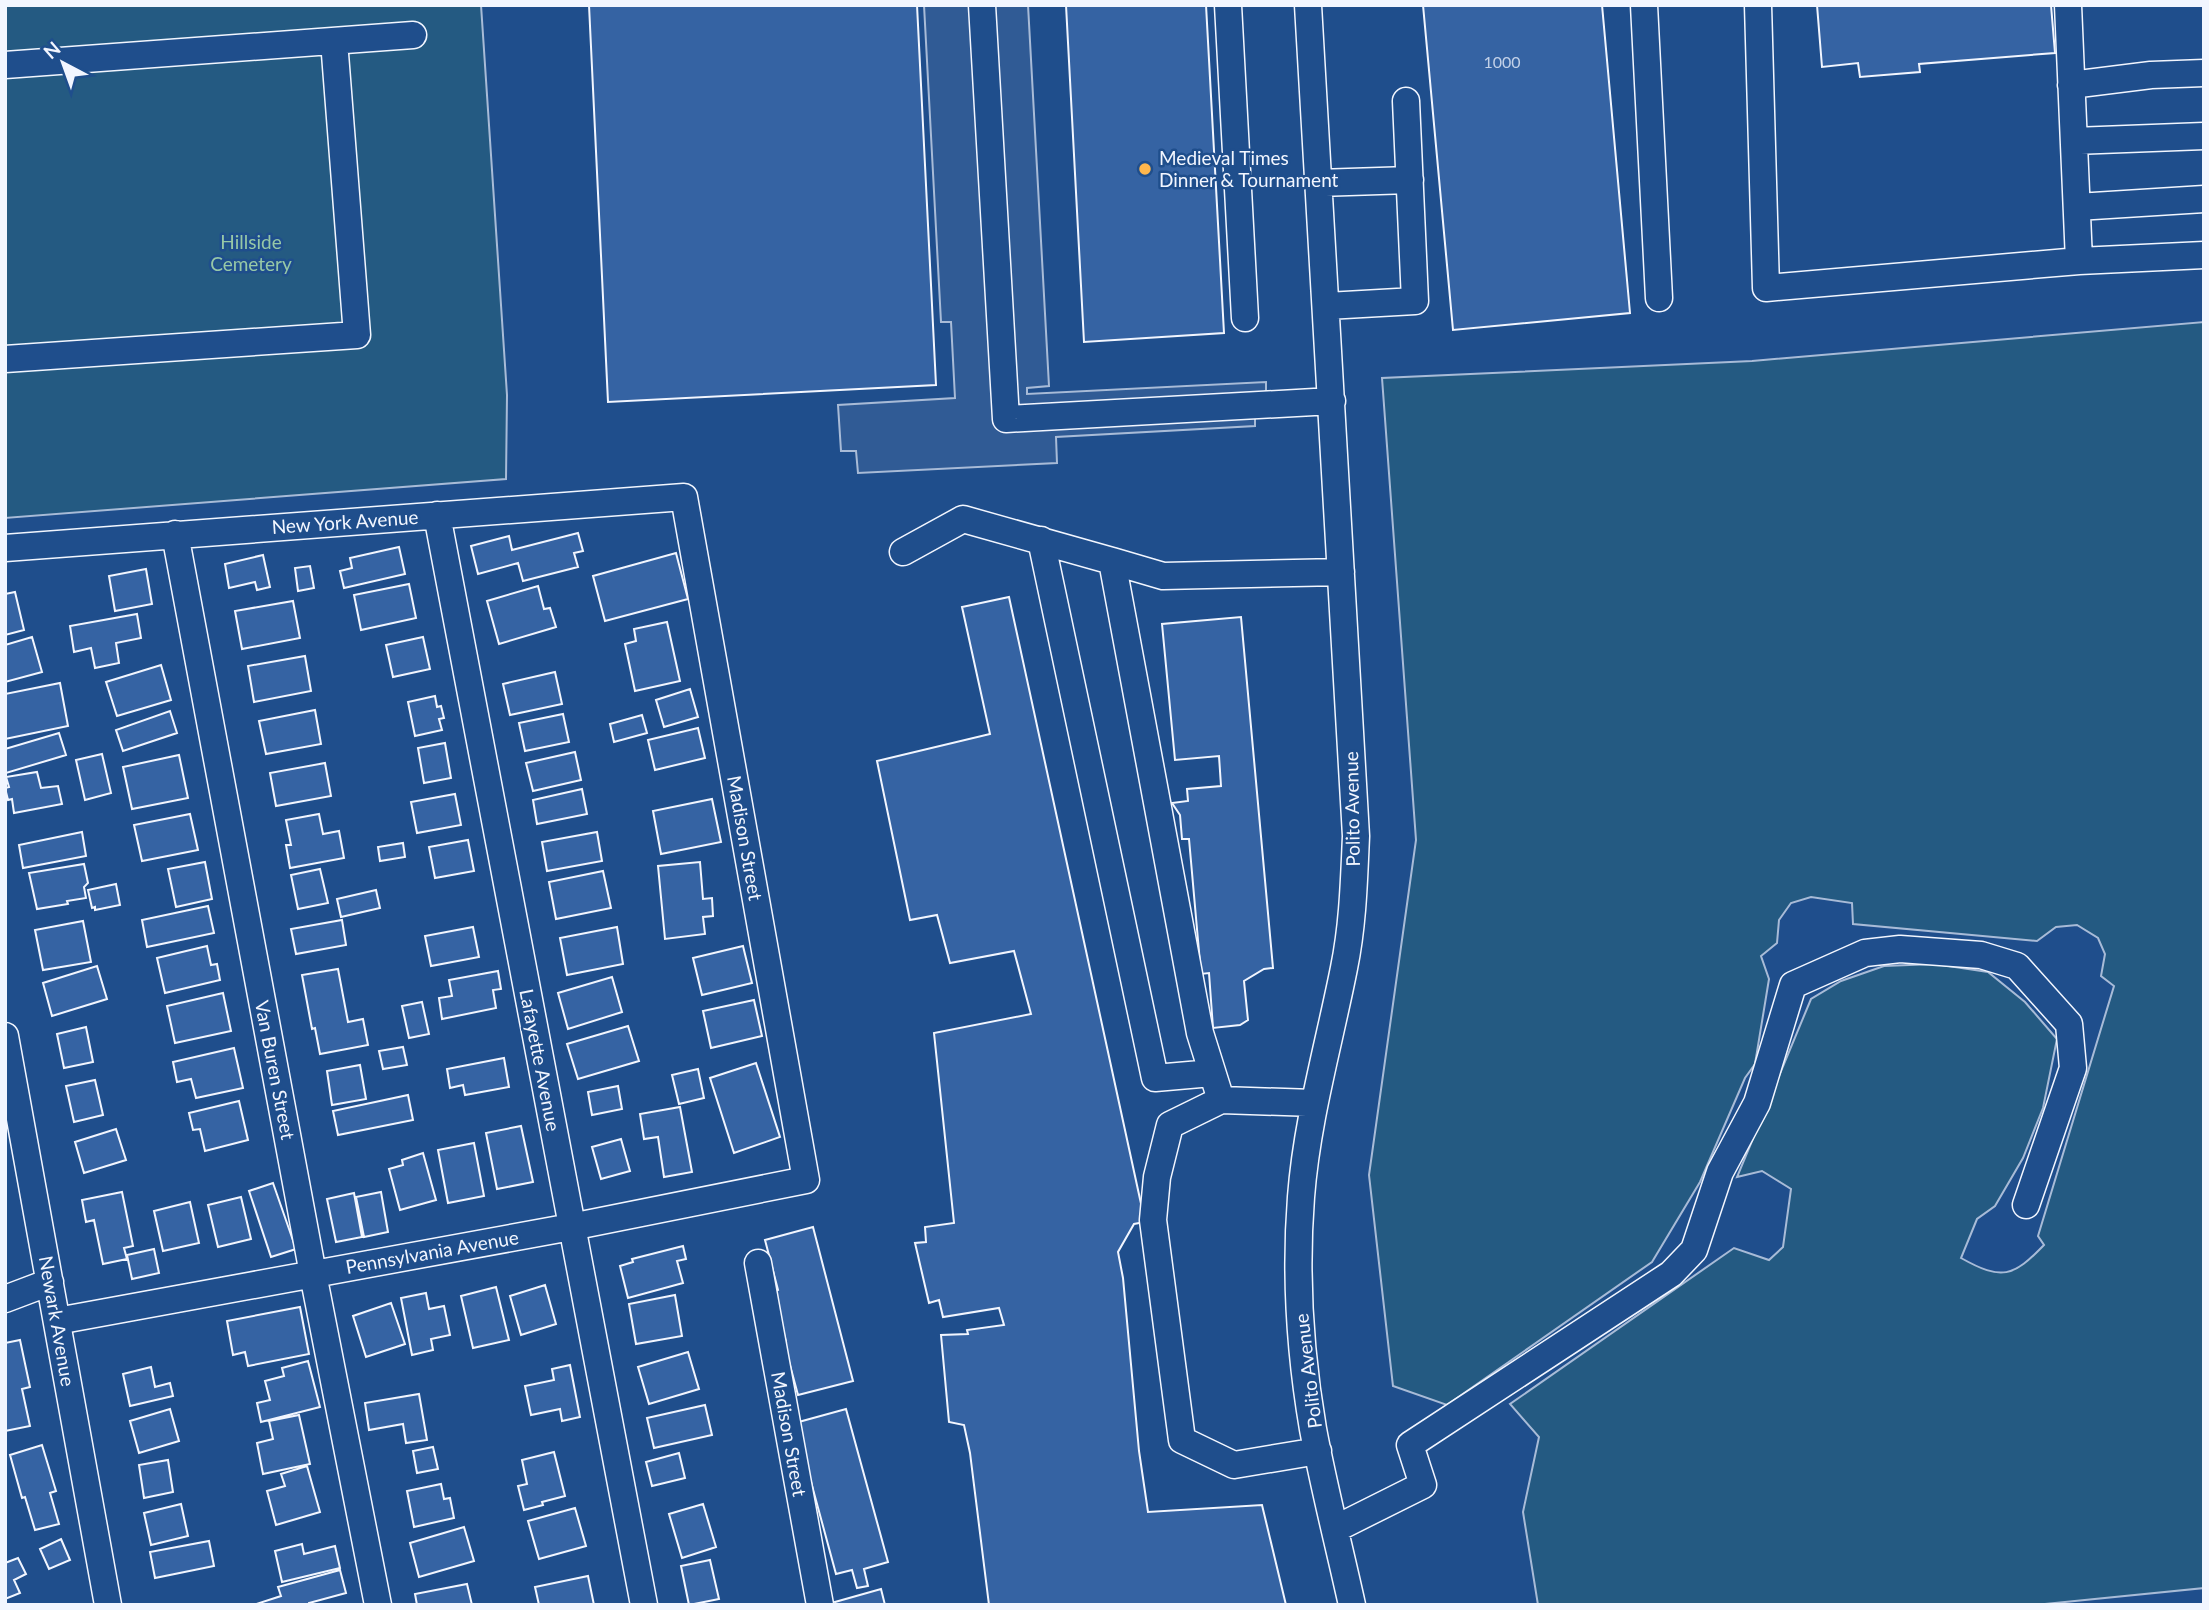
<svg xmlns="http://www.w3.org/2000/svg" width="2209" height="1610" font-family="Lato,sans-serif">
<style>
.green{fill:#245a82;stroke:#a8bbd7;stroke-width:2}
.parking{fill:#305b95;stroke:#a8bbd7;stroke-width:2}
.building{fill:#3563a3;stroke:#f2f6ff;stroke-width:2}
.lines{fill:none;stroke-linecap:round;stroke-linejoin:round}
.minor-casing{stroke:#f2f6ff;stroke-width:29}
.minor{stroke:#1f4e8c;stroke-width:26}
.poi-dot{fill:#ffb74d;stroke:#1f4e8c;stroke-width:2.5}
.labels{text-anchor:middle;stroke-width:5;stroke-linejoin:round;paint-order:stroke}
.number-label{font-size:16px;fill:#c3d1e8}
.poi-label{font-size:19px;fill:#f2f6ff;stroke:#1f4e8c;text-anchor:start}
.park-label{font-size:19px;fill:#97c8a6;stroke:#1f4e8c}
.street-label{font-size:19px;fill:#f2f6ff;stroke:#1f4e8c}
</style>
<rect width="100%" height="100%" fill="#1f4e8c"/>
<path class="green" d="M5,5h476l26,390 -1,84 -501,39z
M2204,322v1266l-169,17h-497l-15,-93 16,-75 -29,-33 224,-156 35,12 14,-13 8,-58 -29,-18 -25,6 74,-178 30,-18 43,-15 51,-2 53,8 37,30 32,37 -14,69 -20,50 -28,48 -18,13 -16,39c41,23 52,19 83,-13l-6,-9 76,-250 -13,-10 4,-22 -7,-16 -21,-13 -21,2 -19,14 -184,-17 -1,-21 -41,-6 -20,6 -12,17 -2,23 -16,13 8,23 -14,85 -10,14 -45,104 -48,80 -205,143 -54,-19 -24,-211 47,-335 -34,-462 370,-17z"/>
<path class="parking" d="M924,5h104l21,381 -22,2v6l239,-12v8l-11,27v9l-199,11 1,26 -199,10 -2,-22h-15l-3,-46 117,-7 -4,-76h-10z"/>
<path class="building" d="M589,5h328l19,380 -328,17z
M1066,5h140l18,328 -140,9z
M1423,5h179l28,308 -177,17z
M1817,5h234l4,48 -136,11 1,8 -60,5 -2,-14 -36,4z
M578,533l5,18 -9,2 4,14 -55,14 -5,-18 -40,11 -7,-28 38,-10 3,14z
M399,547l6,27 -61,14 -4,-17 12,-3 -2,-10z
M676,553l12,46 -83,22 -12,-45z
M263,555l7,32 -13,3 -2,-8 -26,6 -4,-24z
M310,566l4,22 -16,3 -3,-23z
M146,569l6,35 -37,7 -6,-35z
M409,584l7,34 -55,12 -7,-35z
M538,586l6,23 6,-1 6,19 -57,17 -12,-43z
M15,592l9,38 -19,5v-41z
M1009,597l136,625 -11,2 -16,28 5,26 16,173 9,61 114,-7 24,100h-297l-19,-152 -6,-28 -15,-3 -8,-87 27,-1 -1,-4 37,-5 -5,-17 -56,9 -4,-17 -10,3 -14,-60 11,-1 -1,-15 29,-4 -20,-190 97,-19 -17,-63 -64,12 -13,-48 -27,5 -33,-159 113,-27 -28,-127z
M293,601l7,37 -58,11 -7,-38z
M137,614l4,24 -25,5 3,20 -24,5 -4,-20 -17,4 -4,-26z
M1241,617l32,351 -9,1 -20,12 4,39 -8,5 -27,3 -4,-55 -8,1 -12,-135h-7l-2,-24 -8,-12 16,-2 -1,-12 34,-3 -2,-30 -44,4 -13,-136z
M667,622l13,59 -45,10 -10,-47 11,-3 -2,-12z
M32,637l10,35 -37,10v-37z
M423,637l7,32 -37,8 -7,-32z
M305,656l6,35 -57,11 -6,-36z
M161,665l10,35 -54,16 -11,-34z
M555,672l7,32 -52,11 -7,-31z
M60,683l8,43 -63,13v-45z
M690,689l8,28 -34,10 -8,-27z
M435,696l2,11 4,-1 3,12 -5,1 3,11 -27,6 -7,-34z
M315,710l6,34 -55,10 -7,-33z
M170,711l7,22 -54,18 -7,-21z
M563,714l6,28 -44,9 -6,-28z
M642,715l5,18 -33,9 -4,-18z
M698,728l7,30 -50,12 -7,-30z
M59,733l7,22 -60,18 -1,-24z
M445,743l6,35 -27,5 -6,-35z
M575,752l6,28 -48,11 -7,-28z
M102,754l9,39 -26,7 -9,-40z
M179,755l9,43 -56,11 -9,-42z
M325,763l6,33 -55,10 -6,-33z
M37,772l4,16 17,-2 4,18 -48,9 -2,-14 -4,1 -3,-12 4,-1 -3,-10z
M582,789l5,25 -50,10 -4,-24z
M455,794l6,31 -44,8 -6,-31z
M712,799l9,43 -60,12 -8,-43z
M190,814l8,36 -56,11 -8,-36z
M319,814l4,20 16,-3 5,27 -54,10 -4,-23h5l-5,-25z
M82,832l4,24 -63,12 -4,-23z
M597,832l5,29 -55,10 -5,-29z
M468,840l6,31 -39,7 -6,-31z
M403,843l2,14 -25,4 -2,-14z
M205,862l7,37 -36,8 -8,-38z
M700,862l3,37 9,-1 1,18 -10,1 2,17 -40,5 -7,-73z
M84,864l4,19 -4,4 2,11 -19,3 1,3 -31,5 -8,-36z
M320,869l8,34 -30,6 -7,-34z
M603,871l8,37 -55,11 -7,-37z
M116,884l4,21 -25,5v-3l-3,1 -4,-18z
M376,890l4,18 -39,9 -4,-18z
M208,906l6,27 -67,14 -5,-27z
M342,920l4,25 -50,9 -5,-25z
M83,921l8,41 -48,8 -8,-40z
M473,927l6,30 -48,9 -6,-30z
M617,927l6,37 -56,11 -7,-37z
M207,946l4,19 6,-1 3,16 -55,13 -8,-35z
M743,946l9,37 -50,12 -9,-37z
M97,966l10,33 -55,17 -9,-33z
M338,969l10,53 15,-3 5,26 -48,9 -5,-26 -3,1 -10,-54z
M498,971l3,18 -8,1 3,18 -54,11 -3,-21 13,-2 -3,-16z
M612,977l10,35 -54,17 -10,-36z
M223,993l8,38 -56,12 -8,-37z
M754,1000l8,36 -51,12 -8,-37z
M422,1002l7,32 -20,4 -7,-32z
M628,1026l11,35 -61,18 -11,-35z
M86,1027l7,35 -29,6 -7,-34z
M403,1047l4,18 -24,4 -4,-18z
M234,1048l9,40 -47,10 -5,-19 -14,3 -4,-20z
M504,1058l5,29 -44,8 -2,-10 -13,3 -3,-19z
M756,1063l24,74 -46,16 -24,-75z
M360,1065l6,34 -34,6 -5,-34z
M698,1069l6,29 -25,6 -7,-29z
M95,1080l8,35 -29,7 -8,-36z
M618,1086l4,23 -30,6 -4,-23z
M408,1095l5,25 -75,15 -5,-24z
M239,1101l9,39 -43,11 -5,-22 -7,1 -4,-17z
M680,1107l12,65 -28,5 -6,-40 -14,2 -4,-25z
M521,1126l12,56 -36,7 -11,-56z
M116,1129l10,31 -42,13 -9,-31z
M621,1139l9,32 -29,8 -9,-32z
M474,1143l10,53 -36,7 -10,-53z
M423,1153l13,47 -36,10 -11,-41 14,-4 -1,-5z
M273,1183l23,66 -25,8 -22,-66z
M122,1192l11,54 -9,2 3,11 -24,5 -9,-44 -8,2 -4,-22z
M381,1192l7,40 -24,5 -8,-40z
M354,1193l8,44 -26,5 -9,-43z
M241,1197l10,42 -33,8 -10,-42z
M190,1202l9,41 -36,8 -9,-40z
M813,1227l40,154 -55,14 -14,-52 2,-1 -13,-50 5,-2 -13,-50z
M683,1246l3,13 -9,2 6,22 -55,15 -8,-32 13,-4 -1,-3z
M154,1249l5,24 -27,6 -5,-24z
M545,1285l11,39 -35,11 -11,-39z
M496,1287l13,53 -36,8 -12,-52z
M426,1293l3,16 15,-3 6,29 -19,4 2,11 -21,5 -11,-57z
M675,1295l7,41 -46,8 -7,-40z
M391,1303l14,41 -39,13 -13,-41z
M300,1307l9,47 -61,12 -3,-14 -12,3 -6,-34z
M20,1340l10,47 -8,2 8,37 -25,5v-88z
M688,1352l11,37 -50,15 -11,-37z
M308,1361l12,46 -59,15 -4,-19 13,-3 -5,-19 19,-5 -2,-8z
M570,1365l10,52 -18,4 -2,-12 -29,6 -6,-29 29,-6 -2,-11z
M151,1367l4,20 15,-4 3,13 -43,10 -7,-32z
M419,1394l8,46 -21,3 -3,-19 -34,6 -4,-27z
M705,1405l7,30 -58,13 -7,-30z
M170,1409l9,32 -40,12 -9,-32z
M846,1409l42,153 -24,7 4,17 -11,2 -5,-18 -16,4 -41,-151z
M299,1415l11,49 -47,10 -6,-31 16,-4 -4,-18z
M42,1445l14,46 -6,2 9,31 -24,6 -10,-33 -3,1 -12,-43z
M433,1447l5,22 -21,4 -4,-22z
M554,1452l11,44 -23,6 1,3 -19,5 -6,-24 9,-2 -5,-24z
M679,1453l6,25 -33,8 -6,-24z
M168,1460l5,32 -29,6 -5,-33z
M307,1466l13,46 -44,13 -9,-34 18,-5 -4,-12z
M441,1484l3,15 6,-1 4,20 -40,9 -7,-36z
M181,1504l7,32 -37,9 -7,-32z
M703,1504l13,43 -34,11 -13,-44z
M575,1508l11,38 -47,13 -11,-38z
M464,1527l10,34 -55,16 -9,-34z
M61,1539l9,21 -21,9 -9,-20z
M209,1541l5,25 -59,12 -5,-26z
M302,1544l2,10 31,-8 5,22 -58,14 -7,-31z
M18,1558l8,16 -12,6 6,13 -15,6v-36z
M710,1560l9,39 -30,6 -8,-39z
M340,1570l6,23 -37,10v2h-56l28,-9 -3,-9z
M588,1576l6,29h-55l-4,-18z
M467,1584l5,21h-55l-2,-11z
M881,1589l4,16h-49l-1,-3z"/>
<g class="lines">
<g class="minor-casing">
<path id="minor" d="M982,5l24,414 326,-18
M1228,5l17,313
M1308,5l48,831c-2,44 -3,88 -12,132 -15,76 -37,151 -43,229 -6,77 -1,156 12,232 11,59 26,117 39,176
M1644,5l15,293
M1758,5l8,283 313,-27 -11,-256
M5,65l408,-30
M2071,85l80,-10 53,-2
M2074,141l130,-5
M1318,183l92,-3
M2077,207l127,-8
M2079,261l125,-6
M1327,306l88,-5 -9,-200
M5,359l352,-24 -23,-294
M437,515l207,1090
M175,534l138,740 65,331
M1041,540l114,538 57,-5
M5,548l679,-51 122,683 -235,47 -514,94
M903,552l60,-33 149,42 88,472 21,67 93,3
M1112,561l51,15 178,-4
M5,1036l103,569
M1221,1100l-51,25 -13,52 -4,43 29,220 52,25 84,-14
M758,1263l62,342
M5,1299l45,-17
M1335,1529l88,-44 -13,-40 261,-171 23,-24 26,-78 37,-69 36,-118 72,-32 35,-4 81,6 36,11 52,58 4,44 -47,137"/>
</g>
<use href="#minor" class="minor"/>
</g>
<circle class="poi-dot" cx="1145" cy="169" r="7"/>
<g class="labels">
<g class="number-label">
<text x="1502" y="68">1000</text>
</g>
<g class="poi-label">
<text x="1159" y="165">Medieval Times<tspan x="1159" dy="22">Dinner &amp; Tournament</tspan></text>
</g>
<g class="park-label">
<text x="251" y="249">Hillside<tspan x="251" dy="22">Cemetery</tspan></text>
</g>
<g class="street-label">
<text transform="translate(345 522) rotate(-4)" y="7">New York Avenue</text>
<text transform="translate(1352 809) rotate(-91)" y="7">Polito Avenue</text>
<text transform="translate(745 838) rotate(80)" y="7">Madison Street</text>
<text transform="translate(540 1060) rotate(79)" y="7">Lafayette Avenue</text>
<text transform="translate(275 1070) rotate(79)" y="7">Van Buren Street</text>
<text transform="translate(432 1252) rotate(-10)" y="7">Pennsylvania Avenue</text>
<text transform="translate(57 1321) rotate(80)" y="7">Newark Avenue</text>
<text transform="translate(1308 1371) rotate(-97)" y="7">Polito Avenue</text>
<text transform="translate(789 1434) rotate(80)" y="7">Madison Street</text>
</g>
</g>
<rect width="2209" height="1610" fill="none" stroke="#f2f6ff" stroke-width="14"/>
<g transform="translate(63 63) rotate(319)" stroke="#1f4e8c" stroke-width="5" paint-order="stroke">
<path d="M0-5L12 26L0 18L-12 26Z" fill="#f2f6ff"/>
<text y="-10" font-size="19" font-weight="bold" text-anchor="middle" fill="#f2f6ff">N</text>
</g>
</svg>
